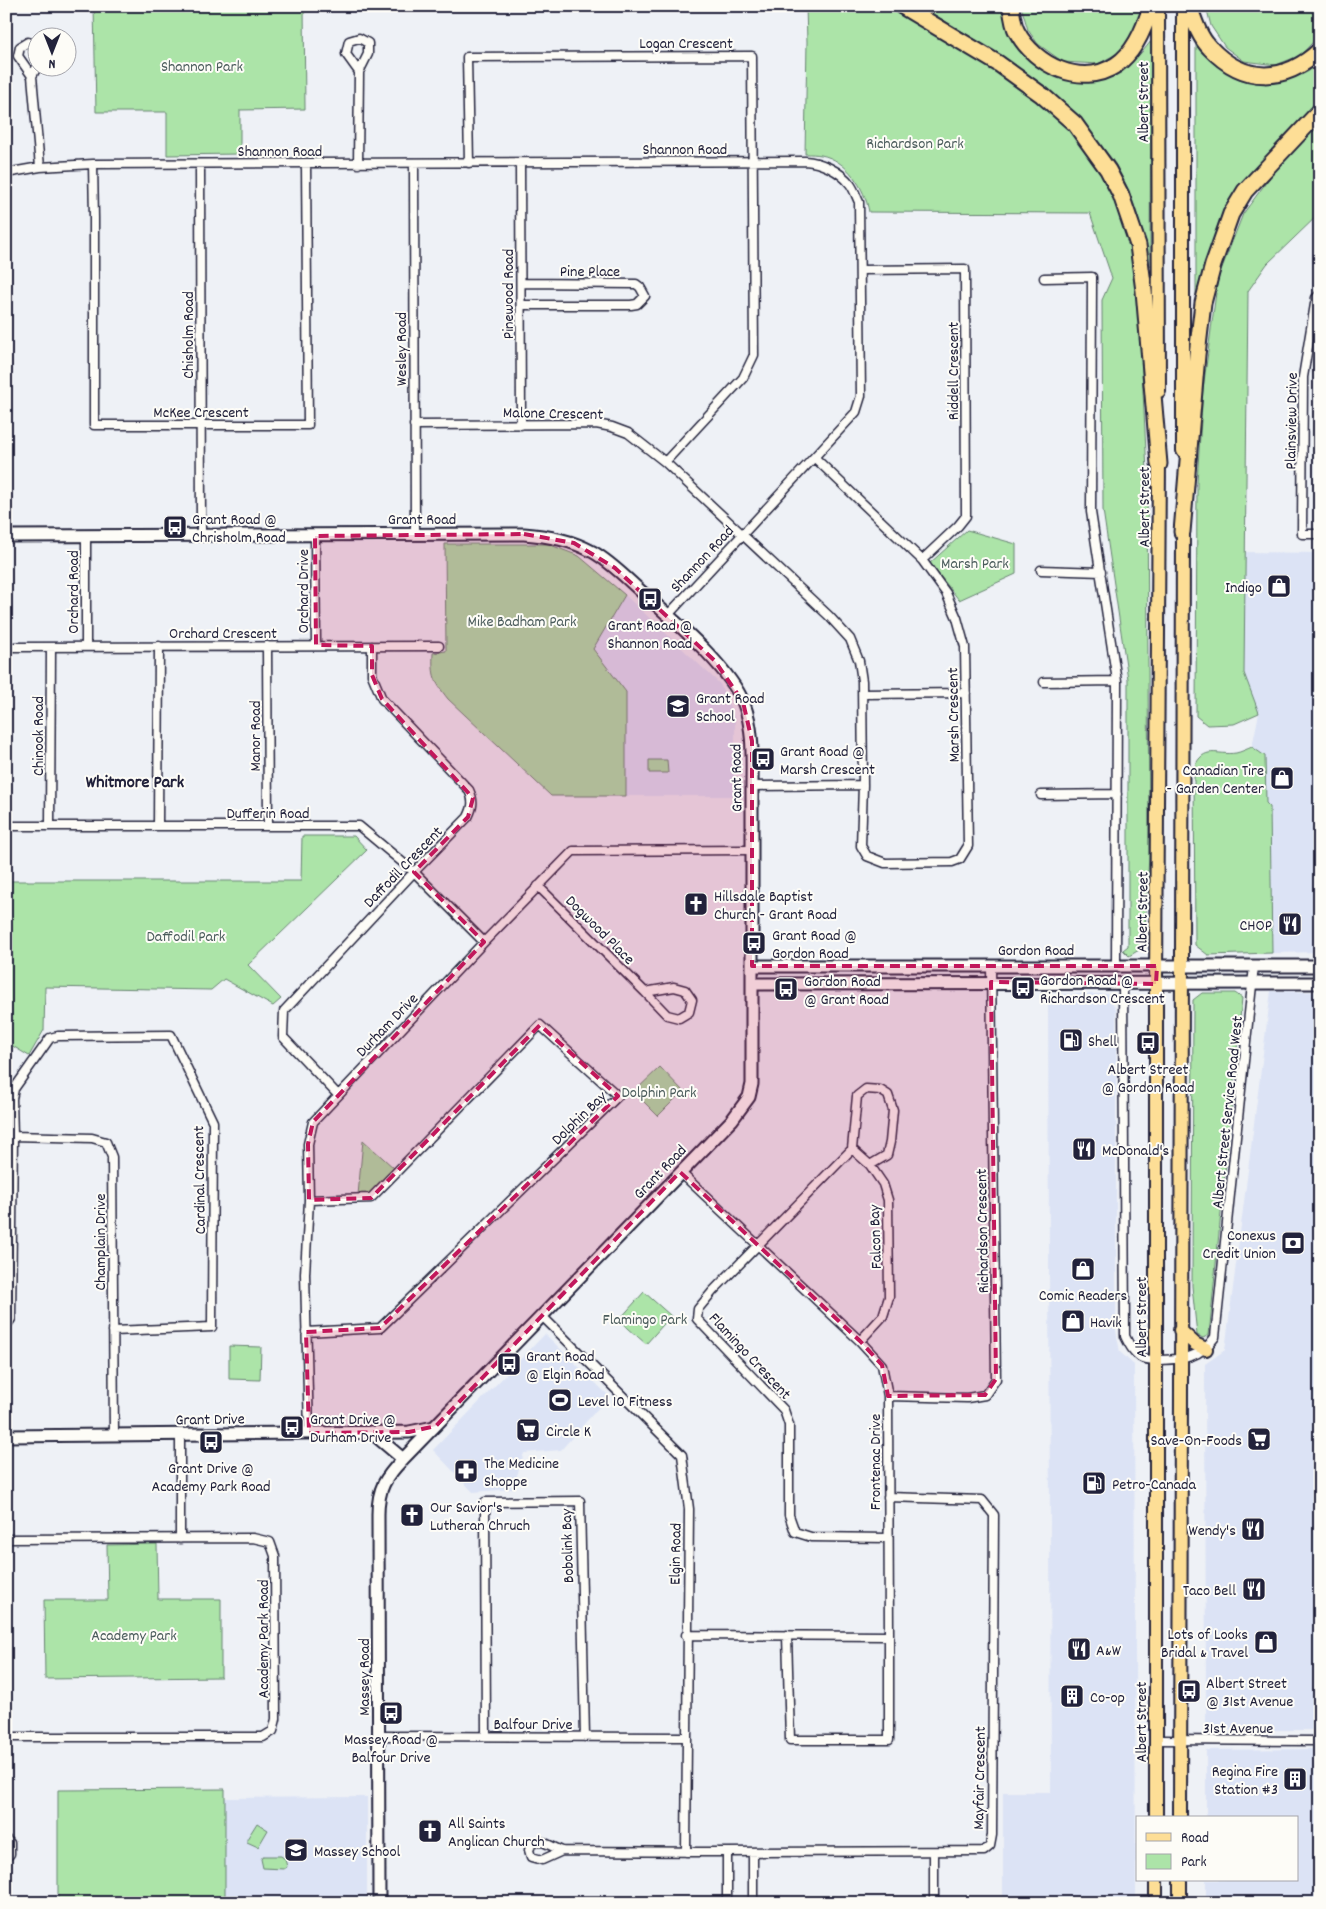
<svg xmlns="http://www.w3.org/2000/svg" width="1326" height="1909" font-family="Dekko,sans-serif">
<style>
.built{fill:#dce3f5}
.green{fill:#ace4a8;stroke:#678372}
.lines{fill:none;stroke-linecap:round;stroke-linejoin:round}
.street-casing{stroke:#22223b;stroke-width:11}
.secondary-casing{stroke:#22223b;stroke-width:15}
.primary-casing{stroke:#22223b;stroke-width:16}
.highway-casing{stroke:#22223b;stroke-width:19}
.street{stroke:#fdfcf7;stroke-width:8}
.secondary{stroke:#fdfcf7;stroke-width:11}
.primary{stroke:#fdde96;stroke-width:12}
.highway{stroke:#fdde96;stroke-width:15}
.marked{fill:#c2185b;fill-opacity:0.2;stroke:#c2185b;stroke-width:4;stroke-dasharray:10 6;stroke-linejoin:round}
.labels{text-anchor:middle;stroke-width:4;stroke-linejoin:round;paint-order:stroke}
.street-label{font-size:16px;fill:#22223b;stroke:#fdfcf7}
.park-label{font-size:16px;fill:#4b5c5c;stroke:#fdfcf7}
.poi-label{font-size:16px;fill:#22223b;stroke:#fdfcf7;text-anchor:start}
.neighbourhood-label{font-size:18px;font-weight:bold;fill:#22223b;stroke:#fdfcf7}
</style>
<rect width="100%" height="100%" fill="#eef1f6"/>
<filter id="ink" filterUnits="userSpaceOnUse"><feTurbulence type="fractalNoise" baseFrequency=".02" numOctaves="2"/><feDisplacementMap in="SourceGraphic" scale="10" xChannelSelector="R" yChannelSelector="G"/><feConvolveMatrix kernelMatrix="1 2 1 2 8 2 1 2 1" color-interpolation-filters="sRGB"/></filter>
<g filter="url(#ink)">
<path class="built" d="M1244,552l76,1v399l-48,1 -2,-146 -4,-4 -1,-47 -13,-9 7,-34 -15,-40z
M625,595l95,89 15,35v77h-109v-104l-33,-43z
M1271,991l49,1v738h-114l-1,-366 20,-14z
M1048,994h59l9,15v322l4,21 14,13 2,538h-133v-111h48z
M545,1334l64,62 -48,54 -37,3 -11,36 -40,3 -40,-42z
M1320,1749v154h-114v-23h91v-62h-91v-68z
M367,1797v106h-142v-105z"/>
<path class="green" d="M94,6h210l1,103 -65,1v44l-73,1v-43h-71z
M806,6h85l70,40 69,48 39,34 30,37 22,47 16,59 10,201 2,383 -5,92 -15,9 -6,-6 5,-4v-267l-25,-169 -1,-210 10,-22 -22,-65 -221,-1c-4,-24 -22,-52 -48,-57 -5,-1 -10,-1 -16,-1l2,-112z
M920,6h83c2,8 2,19 5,26 15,35 64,58 99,45 19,-8 32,-20 44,-36l-1,225c-7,-34 -15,-67 -32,-97 -4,-8 -10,-15 -16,-22 -46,-63 -116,-101 -182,-141z
M1021,6h124l-20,43 -27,15 -35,-2 -25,-18 -10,-14z
M1206,6h114v28l-19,21 -25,10 -32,-4 -19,-14 -14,-21z
M1196,39c22,35 58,53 99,37 4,-1 11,-3 14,-5 4,-3 8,-8 11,-12v40l-79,85 -19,34 -22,64 -4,32z
M1320,122v91l-53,51 -19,27 -4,382 15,40 -25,11 -27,1 -11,-9 1,-234 6,-93 15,-111 25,-64 44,-60z
M967,530l49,14v30l-57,26 -29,-37z
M445,544h103l31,12 46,39 -32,54 33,43v104h-75l-103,-97c-14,-18 -16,-23 -15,-46l13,-2z
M1252,747l13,9 1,47 4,4 2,146 -64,2 -13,-10 -1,-177c10,-24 23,-12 42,-15 5,-1 11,-4 16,-6z
M649,760h18l1,13h-19z
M302,836h52l13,14 -119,115 33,34 -8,7 -49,-27 -13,11 -166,-3 -1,43 -15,26 -23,-14v-161h295z
M1202,993h33l7,5 -33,337 -6,3 -6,-3 -5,-49 1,-286z
M660,1067l23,24 -25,25 -24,-24z
M363,1140l31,28 -25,26 -11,1z
M644,1292l27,24 -25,28 -27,-24z
M229,1346l32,1 -1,33 -31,-1z
M157,1544l1,55h63v78l-176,2 -1,-79h64l-1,-55z
M225,1789v114h-167v-113z
M257,1823l11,7 -10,17 -11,-5v-3z
M263,1856h18l4,3 2,8 -3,2 -21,-1 -2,-9z"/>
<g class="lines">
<g class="street-casing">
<path id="street" d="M38,45l-10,-3 -8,5 -2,9 14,20 6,-11
M32,76l8,91
M469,163l-2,-106 285,-1 2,299 -11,23 -78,84
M520,163l1,262
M93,164l1,54v207h214l-2,-261
M200,164l1,371
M358,164l1,-92 9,-18v-11l-9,-5 -10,3 -3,13 13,18
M414,164l1,371
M6,173l34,-6 53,-3 712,-3c16,1 35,10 45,23 4,5 6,12 9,18l2,194 -5,16 -188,203
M860,270l105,-1 1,247 -8,10 -36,34
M1044,278l48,-1 -1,235 26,169 -1,285
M521,283l115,1 4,3 5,9 -8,8 -6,1h-110
M1320,294l-4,4 -13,79 -1,157h18
M414,425l182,-1 16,3 16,6 37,29 164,154 21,23 9,22 3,20 1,104 -2,61 6,10 18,7 67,-1 8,-3 8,-13 -3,-199 -8,-29 -11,-25 -24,-33 -107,-102
M86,536v111
M315,536l1,109
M1041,570l60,2
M267,646l1,180
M6,647l433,-1
M1044,682l73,-1
M863,694l103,-1
M752,786l111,-1
M1041,795l76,-1
M50,825l1,-178
M6,826h353l55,46 70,70
M158,826l1,-180
M538,886l107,106
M1123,983l2,353c4,8 8,17 17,22 4,2 14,2 19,2 24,-1 39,-2 54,-23l39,-371
M674,987l11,3 7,10 -3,12 -10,6 -12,-3 -22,-23z
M338,1095l-55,-58 1,-26 130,-139 54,-55c5,-10 6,-16 1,-27l-87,-91 -10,-24v-29
M13,1136l79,2 14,4 6,15 2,278
M852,1149l5,-53 9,-7 14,1 8,5 5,15 -3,32 -3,13 -17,10
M680,1172l180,169 22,24 6,31 1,240 -203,-1
M542,1316l140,139 7,54 -3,343
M6,1326l5,-7 2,-183 -1,-37 2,-10 36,-51 8,-2 113,-1 42,87 -1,205 -99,4
M306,1332l74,-4 238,-232 -78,-71 -169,173 -62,2
M860,1341l23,-25 6,-19 -1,-97 -5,-16 -13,-19 -18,-16 -139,142 -15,18 -1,10 87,91 5,15v90l6,17 16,5 77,1
M888,1396l79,2 18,-3 11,-16 -5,-414
M309,1433l-4,-159 4,-74 -1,-56 5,-22 171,-180 89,-91 179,-1
M6,1539l247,-1 17,4 5,14 1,163 -3,12 -10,6h-257
M180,1539v-104
M787,1635l3,105h99v-104
M379,1736l307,1
M486,1736l-1,-234 95,-1 5,236
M1157,1740l163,1
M6,1839l4,4v11l-4,3
M562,1851l-20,9 -11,-3 -2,-7 3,-7 11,-1 19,9 165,1 257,-1 6,-5 2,-11 2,-320 -12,-15 -94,-3
M727,1852v51
M934,1852v51
M753,1903v-51"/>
</g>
<g class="secondary-casing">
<path id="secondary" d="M6,536l518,-2c25,2 47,6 69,18 18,10 34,27 50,41 31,28 86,73 101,111 10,26 8,55 8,82v298l-3,13 -17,23 -329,339c-18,19 -25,29 -25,55l1,389
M752,966h568
M752,984l568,-1
M371,1432l32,27
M6,1436l403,-4 25,-5"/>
</g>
<g class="primary-casing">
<path id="primary" d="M1158,6l1,385
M1183,451v-445
M1180,1330l15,14 11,5
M1156,1818v-834l3,-528
M1180,1818l3,-1294
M1156,1880v23
M1180,1903v-23"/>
</g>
<g class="highway-casing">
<path id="highway" d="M902,6l97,58 43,31 33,29 33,46 13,25 17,50 6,46 15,173
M1011,6c1,9 2,19 6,26 18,33 64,56 99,33 18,-12 29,-38 35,-59
M1189,6c5,14 10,31 21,42 34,36 75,35 110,2
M1182,532l15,-177 6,-52 10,-38 18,-51 14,-23 75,-80"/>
</g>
<use href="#street" class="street"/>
<use href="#secondary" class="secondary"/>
<use href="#primary" class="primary"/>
<use href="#highway" class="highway"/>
</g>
</g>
<path class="marked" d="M524,534l50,9 41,25 100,93 28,41 9,39v225h405l-1,18 -165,-2 5,397 -11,16 -97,1 -6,-31 -22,-24 -180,-169 -244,254 -27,6 -100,1 -3,-101 74,-4 238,-232 -78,-71 -169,173 -62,2 -1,-56 5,-22 171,-180 -70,-70 54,-55 5,-19 -91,-99 -10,-24v-29l-56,-1 -1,-109z"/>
<defs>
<g id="bus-square" transform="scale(1.25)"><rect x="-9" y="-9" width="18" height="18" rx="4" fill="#22223b" stroke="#fdfcf7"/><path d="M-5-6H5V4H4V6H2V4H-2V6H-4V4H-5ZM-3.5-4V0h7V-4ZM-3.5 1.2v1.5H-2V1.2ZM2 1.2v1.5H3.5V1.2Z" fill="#fff"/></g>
<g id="shop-square" transform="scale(1.25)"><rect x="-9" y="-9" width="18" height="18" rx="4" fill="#22223b" stroke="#fdfcf7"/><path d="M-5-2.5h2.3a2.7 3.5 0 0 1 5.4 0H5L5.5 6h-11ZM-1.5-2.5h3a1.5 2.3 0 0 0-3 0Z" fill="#fff"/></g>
<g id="school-square" transform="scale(1.25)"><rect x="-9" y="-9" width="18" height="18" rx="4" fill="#22223b" stroke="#fdfcf7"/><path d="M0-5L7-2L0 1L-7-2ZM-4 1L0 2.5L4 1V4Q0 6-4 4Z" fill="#fff"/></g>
<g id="church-square" transform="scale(1.25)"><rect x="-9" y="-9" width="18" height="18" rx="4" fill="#22223b" stroke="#fdfcf7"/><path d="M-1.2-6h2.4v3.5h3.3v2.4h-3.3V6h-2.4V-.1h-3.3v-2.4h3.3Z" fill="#fff"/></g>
<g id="restaurant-square" transform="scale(1.25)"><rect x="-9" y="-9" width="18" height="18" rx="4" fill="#22223b" stroke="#fdfcf7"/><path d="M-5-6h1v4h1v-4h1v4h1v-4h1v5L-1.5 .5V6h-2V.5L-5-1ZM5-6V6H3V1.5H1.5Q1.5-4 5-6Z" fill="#fff"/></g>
<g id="fuel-square" transform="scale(1.25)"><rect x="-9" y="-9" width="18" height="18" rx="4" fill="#22223b" stroke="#fdfcf7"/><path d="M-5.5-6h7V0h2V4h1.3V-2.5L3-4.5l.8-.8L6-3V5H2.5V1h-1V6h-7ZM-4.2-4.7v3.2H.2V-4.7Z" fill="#fff"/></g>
<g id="bank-square" transform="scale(1.25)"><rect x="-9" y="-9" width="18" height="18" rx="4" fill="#22223b" stroke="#fdfcf7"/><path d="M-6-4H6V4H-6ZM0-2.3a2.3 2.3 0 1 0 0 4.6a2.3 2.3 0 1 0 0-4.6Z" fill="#fff"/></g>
<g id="stadium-square" transform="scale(1.25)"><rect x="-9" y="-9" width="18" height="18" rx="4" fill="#22223b" stroke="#fdfcf7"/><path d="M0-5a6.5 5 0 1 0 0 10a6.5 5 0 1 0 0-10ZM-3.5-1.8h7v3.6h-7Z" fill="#fff"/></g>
<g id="supermarket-square" transform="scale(1.25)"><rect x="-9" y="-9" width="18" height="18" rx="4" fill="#22223b" stroke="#fdfcf7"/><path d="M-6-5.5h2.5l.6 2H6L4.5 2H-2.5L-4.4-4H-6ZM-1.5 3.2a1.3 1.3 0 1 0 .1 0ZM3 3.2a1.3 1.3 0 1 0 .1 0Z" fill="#fff"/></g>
<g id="pharmacy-square" transform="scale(1.25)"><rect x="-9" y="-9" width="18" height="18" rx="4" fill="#22223b" stroke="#fdfcf7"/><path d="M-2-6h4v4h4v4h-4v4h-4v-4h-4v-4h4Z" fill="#fff"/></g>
<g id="building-square" transform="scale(1.25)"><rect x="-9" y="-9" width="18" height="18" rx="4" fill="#22223b" stroke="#fdfcf7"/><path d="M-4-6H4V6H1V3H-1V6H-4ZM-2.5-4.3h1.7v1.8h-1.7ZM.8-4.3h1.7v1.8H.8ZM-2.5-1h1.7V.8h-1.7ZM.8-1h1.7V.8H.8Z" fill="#fff"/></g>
</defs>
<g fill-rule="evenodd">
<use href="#bus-square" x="175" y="527"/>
<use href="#shop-square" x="1279" y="586"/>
<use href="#bus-square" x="650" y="599"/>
<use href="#school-square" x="678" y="706"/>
<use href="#bus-square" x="763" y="759"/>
<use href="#shop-square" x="1282" y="778"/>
<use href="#church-square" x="696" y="904"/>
<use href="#restaurant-square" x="1290" y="924"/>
<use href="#bus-square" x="754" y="943"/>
<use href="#bus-square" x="1023" y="988"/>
<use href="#bus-square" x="786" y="989"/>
<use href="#fuel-square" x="1071" y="1040"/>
<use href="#bus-square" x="1148" y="1043"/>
<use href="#restaurant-square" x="1084" y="1149"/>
<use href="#bank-square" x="1293" y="1243"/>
<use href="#shop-square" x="1083" y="1269"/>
<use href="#shop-square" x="1073" y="1321"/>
<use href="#bus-square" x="509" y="1364"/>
<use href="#stadium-square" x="560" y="1400"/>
<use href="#bus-square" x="292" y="1427"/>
<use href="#supermarket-square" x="528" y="1430"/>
<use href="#supermarket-square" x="1259" y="1439"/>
<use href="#bus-square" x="211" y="1442"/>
<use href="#pharmacy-square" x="466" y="1471"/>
<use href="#fuel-square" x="1094" y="1483"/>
<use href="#church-square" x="412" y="1515"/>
<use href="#restaurant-square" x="1253" y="1529"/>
<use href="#restaurant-square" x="1254" y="1589"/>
<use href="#shop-square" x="1266" y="1642"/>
<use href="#restaurant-square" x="1079" y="1649"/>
<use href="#bus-square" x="1189" y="1691"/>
<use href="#building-square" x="1072" y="1696"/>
<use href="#bus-square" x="391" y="1713"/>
<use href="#building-square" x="1295" y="1779"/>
<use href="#church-square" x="430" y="1831"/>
<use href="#school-square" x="296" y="1850"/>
</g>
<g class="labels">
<g class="street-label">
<text x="686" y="48">Logan Crescent</text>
<text transform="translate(1142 102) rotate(-90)" y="6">Albert Street</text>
<text x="685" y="154">Shannon Road</text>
<text x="280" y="156">Shannon Road</text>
<text x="590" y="276">Pine Place</text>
<text transform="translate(507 294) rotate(-90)" y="6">Pinewood Road</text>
<text transform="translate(187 335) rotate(-90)" y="6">Chisholm Road</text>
<text transform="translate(400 349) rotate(-90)" y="6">Wesley Road</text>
<text transform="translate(952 371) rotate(-90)" y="6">Riddell Crescent</text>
<text x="201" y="417">McKee Crescent</text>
<text transform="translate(553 412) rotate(1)" y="6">Malone Crescent</text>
<text transform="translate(1290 421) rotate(-89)" y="6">Plainsview Drive</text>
<text transform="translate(1143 507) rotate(-90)" y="6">Albert Street</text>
<text x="422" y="524">Grant Road</text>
<text transform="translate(701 558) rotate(-47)" y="6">Shannon Road</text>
<text transform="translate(302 591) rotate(-90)" y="6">Orchard Drive</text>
<text transform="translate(72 592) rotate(-90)" y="6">Orchard Road</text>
<text x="223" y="638">Orchard Crescent</text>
<text transform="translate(952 715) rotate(-91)" y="6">Marsh Crescent</text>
<text transform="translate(37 736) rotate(-90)" y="6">Chinook Road</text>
<text transform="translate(254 736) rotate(-90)" y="6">Manor Road</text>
<text transform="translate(735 778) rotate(-91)" y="6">Grant Road</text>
<text x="268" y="818">Dufferin Road</text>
<text transform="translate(402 866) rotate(-46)" y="6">Daffodil Crescent</text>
<text transform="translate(1141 912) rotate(-89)" y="6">Albert Street</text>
<text transform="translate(601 929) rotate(45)" y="6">Dogwood Place</text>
<text x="1036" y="955">Gordon Road</text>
<text transform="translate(386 1024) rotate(-46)" y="6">Durham Drive</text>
<text transform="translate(1226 1112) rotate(-84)" y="6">Albert Street Service Road West</text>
<text transform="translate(578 1117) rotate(-44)" y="6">Dolphin Bay</text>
<text transform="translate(659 1171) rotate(-46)" y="6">Grant Road</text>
<text transform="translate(198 1180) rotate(-91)" y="6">Cardinal Crescent</text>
<text transform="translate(981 1231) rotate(-91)" y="6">Richardson Crescent</text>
<text transform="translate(874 1237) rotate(-92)" y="6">Falcon Bay</text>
<text transform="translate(99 1242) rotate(-90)" y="6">Champlain Drive</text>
<text transform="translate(1140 1317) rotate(-90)" y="6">Albert Street</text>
<text transform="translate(751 1355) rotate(47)" y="6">Flamingo Crescent</text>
<text transform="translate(210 1418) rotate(-1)" y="6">Grant Drive</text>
<text transform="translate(874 1462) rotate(-90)" y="6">Frontenac Drive</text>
<text transform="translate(566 1546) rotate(-92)" y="6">Bobolink Bay</text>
<text transform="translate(674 1554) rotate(-89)" y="6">Elgin Road</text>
<text transform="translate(262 1639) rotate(-90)" y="6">Academy Park Road</text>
<text transform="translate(363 1677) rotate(-90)" y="6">Massey Road</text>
<text transform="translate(1140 1722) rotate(-90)" y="6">Albert Street</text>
<text x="533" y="1729">Balfour Drive</text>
<text x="1238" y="1733">31st Avenue</text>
<text transform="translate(978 1778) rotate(-89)" y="6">Mayfair Crescent</text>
</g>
<g class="park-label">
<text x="202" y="71">Shannon Park</text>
<text x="915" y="148">Richardson Park</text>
<text x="975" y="568">Marsh Park</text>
<text x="522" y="626">Mike Badham Park</text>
<text x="186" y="941">Daffodil Park</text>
<text x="659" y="1097">Dolphin Park</text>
<text x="645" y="1324">Flamingo Park</text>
<text x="134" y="1640">Academy Park</text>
</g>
<g class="poi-label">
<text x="192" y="524">Grant Road @<tspan x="192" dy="18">Chrisholm Road</tspan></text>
<text x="1262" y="592" text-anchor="end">Indigo</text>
<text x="650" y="630" text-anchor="middle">Grant Road @<tspan x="650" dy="18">Shannon Road</tspan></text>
<text x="696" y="703">Grant Road<tspan x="696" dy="18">School</tspan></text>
<text x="780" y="756">Grant Road @<tspan x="780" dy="18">Marsh Crescent</tspan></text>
<text x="1264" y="775" text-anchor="end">Canadian Tire<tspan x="1264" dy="18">- Garden Center</tspan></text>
<text x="714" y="901">Hillsdale Baptist<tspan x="714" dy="18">Church - Grant Road</tspan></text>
<text x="1272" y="930" text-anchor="end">CHOP</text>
<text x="772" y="940">Grant Road @<tspan x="772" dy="18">Gordon Road</tspan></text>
<text x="1040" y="985">Gordon Road @<tspan x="1040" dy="18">Richardson Crescent</tspan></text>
<text x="804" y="986">Gordon Road<tspan x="804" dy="18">@ Grant Road</tspan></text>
<text x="1088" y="1046">Shell</text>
<text x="1148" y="1074" text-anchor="middle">Albert Street<tspan x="1148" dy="18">@ Gordon Road</tspan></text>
<text x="1102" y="1155">McDonald's</text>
<text x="1276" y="1240" text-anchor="end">Conexus<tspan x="1276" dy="18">Credit Union</tspan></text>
<text x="1083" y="1300" text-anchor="middle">Comic Readers</text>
<text x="1090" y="1327">Havik</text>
<text x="526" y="1361">Grant Road<tspan x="526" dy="18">@ Elgin Road</tspan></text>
<text x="578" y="1406">Level 10 Fitness</text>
<text x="310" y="1424">Grant Drive @<tspan x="310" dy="18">Durham Drive</tspan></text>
<text x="546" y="1436">Circle K</text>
<text x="1242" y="1445" text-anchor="end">Save-On-Foods</text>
<text x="484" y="1468">The Medicine<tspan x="484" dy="18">Shoppe</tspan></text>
<text x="211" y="1473" text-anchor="middle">Grant Drive @<tspan x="211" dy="18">Academy Park Road</tspan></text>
<text x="1112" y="1489">Petro-Canada</text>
<text x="430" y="1512">Our Savior's<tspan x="430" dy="18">Lutheran Chruch</tspan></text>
<text x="1236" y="1535" text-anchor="end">Wendy's</text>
<text x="1236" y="1595" text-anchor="end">Taco Bell</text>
<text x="1248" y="1639" text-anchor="end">Lots of Looks<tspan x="1248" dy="18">Bridal &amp; Travel</tspan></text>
<text x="1096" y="1655">A&amp;W</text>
<text x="1206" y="1688">Albert Street<tspan x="1206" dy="18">@ 31st Avenue</tspan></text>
<text x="1090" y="1702">Co-op</text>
<text x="391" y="1744" text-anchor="middle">Massey Road @<tspan x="391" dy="18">Balfour Drive</tspan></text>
<text x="1278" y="1776" text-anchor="end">Regina Fire<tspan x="1278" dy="18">Station #3</tspan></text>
<text x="448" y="1828">All Saints<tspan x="448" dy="18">Anglican Church</tspan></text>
<text x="314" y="1856">Massey School</text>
</g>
<g class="neighbourhood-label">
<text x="135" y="787">Whitmore Park</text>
</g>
</g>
<rect width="1326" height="1909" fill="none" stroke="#fdfcf7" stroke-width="25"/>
<rect x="12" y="12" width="1301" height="1884" fill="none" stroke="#22223b" stroke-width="2" filter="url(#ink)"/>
<rect x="1136" y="1816" width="162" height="65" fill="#fdfcf7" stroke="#a5a5ac"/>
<rect x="1146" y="1833" width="25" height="8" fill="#fdde96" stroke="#a5a5ac"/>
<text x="1181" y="1842" font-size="15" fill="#22223b">Road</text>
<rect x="1146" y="1854" width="25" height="15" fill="#ace4a8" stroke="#a5a5ac"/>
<text x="1181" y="1866" font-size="15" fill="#22223b">Park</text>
<g transform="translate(52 52) rotate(180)"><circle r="24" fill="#fdfcf7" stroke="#a5a5ac"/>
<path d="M0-4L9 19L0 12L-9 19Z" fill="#22223b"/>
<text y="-8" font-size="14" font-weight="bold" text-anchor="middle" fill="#22223b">N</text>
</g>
</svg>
